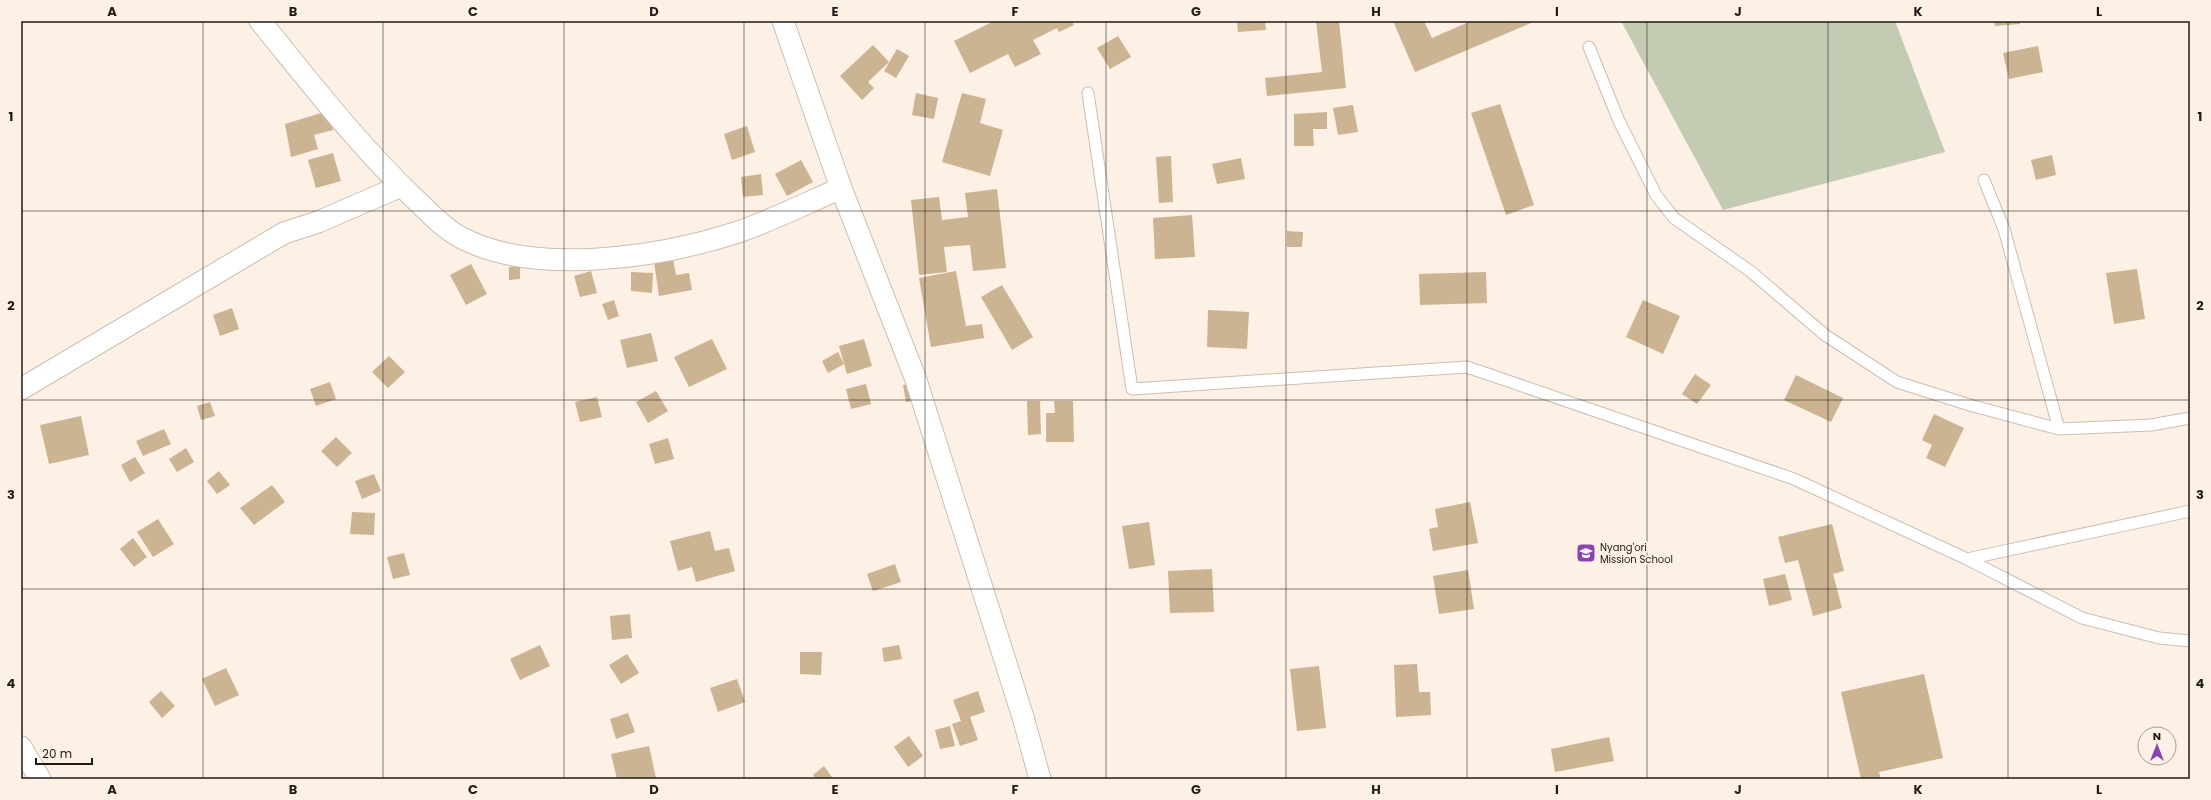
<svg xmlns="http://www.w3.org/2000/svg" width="2211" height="800" font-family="Poppins,sans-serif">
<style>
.green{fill:#c3cbb3}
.building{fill:#ccb391}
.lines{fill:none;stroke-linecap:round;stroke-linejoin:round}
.service-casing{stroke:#cbbfb3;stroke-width:13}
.minor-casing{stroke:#cbbfb3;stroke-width:23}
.service{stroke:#fff;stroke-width:11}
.minor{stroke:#fff;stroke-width:21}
.grid{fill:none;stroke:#201b17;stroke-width:1;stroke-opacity:0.55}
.labels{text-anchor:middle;stroke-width:4;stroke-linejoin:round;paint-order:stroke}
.poi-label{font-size:10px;fill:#201b17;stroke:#fdf0e4;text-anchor:start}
.neatline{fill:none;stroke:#201b17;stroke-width:1.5}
.grid-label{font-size:13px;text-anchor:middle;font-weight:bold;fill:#201b17}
</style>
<rect width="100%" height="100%" fill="#fdf0e4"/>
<path class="green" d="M1621,21h274l50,131 -222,58z"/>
<path class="building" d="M994,21h78l2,4 -15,7 -2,-4 -24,12 8,14 -26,13 -7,-13 -38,19 -16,-32z
M1237,21h28l1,9 -28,2z
M1316,21h23l7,67 -79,8 -2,-18 57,-6z
M1393,21h31l8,17 39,-17h65l-121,51z
M1994,21h26v3l-25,2z
M1118,36l13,21 -21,12 -13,-21z
M873,45l16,17 -21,20 6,6 -12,12 -22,-24z
M2038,46l5,26 -34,7 -6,-26z
M897,49l12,7 -13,22 -12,-7z
M916,93l22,5 -4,21 -22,-4z
M962,93l24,6 -6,24 23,7 -13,46 -48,-14z
M1500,104l34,101 -28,10 -35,-102z
M1353,105l5,27 -20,3 -5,-27z
M328,111l5,19 -19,5 4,14 -27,8 -6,-33z
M1327,112v17h-14l1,17h-20v-32z
M747,126l8,26 -23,8 -8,-26z
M333,153l8,28 -25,7 -8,-28z
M2052,155l4,20 -20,5 -5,-20z
M1171,156l2,46 -14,1 -3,-46z
M1241,158l4,21 -28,5 -5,-20z
M801,160l12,22 -26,14 -12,-22z
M761,174l2,21 -20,2 -2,-20z
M997,189l9,79 -33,3 -3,-26 -26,2 3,25 -28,3 -8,-75 28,-3 3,23 26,-3 -3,-24z
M1192,215l3,42 -40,2 -2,-41z
M1287,231l16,1 -1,15h-15z
M673,259l3,16 13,-2 3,17 -33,6 -5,-34z
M471,264l16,30 -21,11 -16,-30z
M520,266v13l-11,1v-13z
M2137,269l8,50 -31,5 -8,-51z
M591,271l6,22 -17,4 -6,-21z
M956,271l10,55 16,-2 2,14 -53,9 -12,-69z
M631,272l22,1 -1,20 -21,-2z
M1486,272l1,31 -67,2 -1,-31z
M1002,285l31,52 -21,13 -31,-53z
M614,300l5,16 -11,4 -6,-16z
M1643,300l37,16 -17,38 -37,-17z
M232,308l7,21 -19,7 -7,-21z
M1208,310l41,2 -2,37 -40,-2z
M651,333l7,28 -31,7 -7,-28z
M712,339l15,30 -38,18 -15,-30z
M864,339l8,27 -25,8 -8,-28z
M838,352l6,12 -16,9 -6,-12z
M389,356l16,16 -17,16 -16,-16z
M1695,374l16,11 -14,19 -15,-10z
M1796,375l47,23 -12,24 -47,-22z
M330,382l6,17 -20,7 -6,-17z
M914,383l3,17 -11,2 -3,-17z
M866,384l5,20 -20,5 -5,-20z
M656,391l12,20 -20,12 -12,-21z
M597,397l5,20 -22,5 -5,-20z
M1027,401h13l1,33 -13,1z
M1054,401h19l1,41h-28v-29h9z
M210,402l5,14 -14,4 -4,-14z
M1934,414l30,14 -19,39 -19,-9 6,-13 -10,-5z
M81,416l8,39 -40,9 -9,-39z
M164,429l7,15 -28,12 -7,-15z
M336,437l16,16 -15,14 -16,-16z
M668,438l6,21 -19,5 -6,-20z
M186,448l8,14 -17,10 -8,-13z
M135,457l10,16 -15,9 -9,-17z
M219,471l11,14 -13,9 -10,-13z
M374,474l7,17 -19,8 -7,-18z
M272,485l13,17 -31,23 -14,-17z
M1470,502l8,41 -45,8 -4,-22 9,-2 -3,-18z
M352,512l23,1 -1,22 -24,-1z
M158,519l16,25 -21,13 -16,-25z
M1149,522l6,43 -26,4 -7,-43z
M1832,524l12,47 -11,3 9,34 -29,8 -15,-56 -13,3 -7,-26z
M710,531l5,20 14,-3 6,23 -39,11 -4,-15 -14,4 -8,-30z
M133,538l14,19 -13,10 -14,-18z
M404,553l6,22 -17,4 -6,-22z
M895,564l6,18 -28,9 -6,-17z
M1212,569l2,43 -44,1 -2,-42z
M1468,570l6,39 -35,5 -6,-38z
M1785,574l7,26 -23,6 -6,-27z
M630,614l2,24 -20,2 -2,-24z
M540,645l10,21 -30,14 -10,-21z
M899,645l3,14 -18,3 -2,-14z
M800,652h22l-1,23 -21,-1z
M627,654l12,19 -18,11 -12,-19z
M1417,664l2,28h11l1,23 -35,2 -2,-52z
M1319,666l7,62 -29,3 -7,-62z
M226,668l13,27 -24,11 -13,-27z
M1924,674l19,84 -64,14 2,7h-20l-20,-87z
M737,679l8,23 -27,10 -8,-24z
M161,691l14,15 -13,12 -13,-16z
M978,691l7,21 -15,5 8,23 -18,6 -8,-22 9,-3 -8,-21z
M628,713l7,19 -19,7 -6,-20z
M950,726l5,20 -15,3 -5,-19z
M909,736l14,20 -15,11 -14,-20z
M1609,737l5,24 -59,11 -4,-23z
M649,746l7,32 -39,1 -6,-25z
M824,766l8,11 -3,2h-13l-3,-4z"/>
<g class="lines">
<g class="service-casing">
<path id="service" d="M1589,47l30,74 37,74 18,23 76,53 75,64 72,47 76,24 86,23 92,-4 39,-7
M1088,93l44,296 335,-22 327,112 173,80 115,59 77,20 31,3
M1984,180l20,49 55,200
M1967,559l223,-48"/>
</g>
<g class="minor-casing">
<path id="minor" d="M260,21c50,61 98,124 155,178 14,13 28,29 45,38 74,40 202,20 278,-5 35,-12 69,-29 103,-44
M783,21l58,167 74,189 108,340 17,62
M21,389l263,-156 34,-11 83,-36
M21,747l19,32"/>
</g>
<use href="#service" class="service"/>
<use href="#minor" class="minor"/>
</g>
<path class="grid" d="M203,21v758M383,21v758M564,21v758M744,21v758M925,21v758M1106,21v758M1286,21v758M1467,21v758M1647,21v758M1828,21v758M2008,21v758M21,211h2169M21,400h2169M21,589h2169"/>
<defs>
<g id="school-square" transform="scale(1)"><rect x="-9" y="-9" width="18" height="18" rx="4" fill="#8b42b4" stroke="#fdf0e4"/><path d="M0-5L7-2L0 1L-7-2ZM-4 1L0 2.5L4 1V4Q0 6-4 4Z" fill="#fff"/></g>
</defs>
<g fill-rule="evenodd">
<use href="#school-square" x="1586" y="553"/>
</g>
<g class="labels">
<g class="poi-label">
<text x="1600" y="551">Nyang'ori<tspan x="1600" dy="12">Mission School</tspan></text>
</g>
</g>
<rect width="2211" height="800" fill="none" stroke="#fdf0e4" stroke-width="44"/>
<g transform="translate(2157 746)"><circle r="19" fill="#fdf0e4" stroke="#a59b92"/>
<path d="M0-3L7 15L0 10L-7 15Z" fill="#8b42b4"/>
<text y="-6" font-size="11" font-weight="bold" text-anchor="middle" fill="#201b17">N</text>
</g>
<path d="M36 758v6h56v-6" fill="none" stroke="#201b17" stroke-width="2"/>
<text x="42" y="758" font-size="12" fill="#201b17" stroke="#fdf0e4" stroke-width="3" paint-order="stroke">20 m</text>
<rect x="22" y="22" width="2167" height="756" class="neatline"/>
<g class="grid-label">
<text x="112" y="16">A</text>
<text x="293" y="16">B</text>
<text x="473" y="16">C</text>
<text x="654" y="16">D</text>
<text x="835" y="16">E</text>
<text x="1015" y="16">F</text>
<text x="1196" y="16">G</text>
<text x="1376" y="16">H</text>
<text x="1557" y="16">I</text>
<text x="1738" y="16">J</text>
<text x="1918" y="16">K</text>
<text x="2099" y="16">L</text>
<text x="11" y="121">1</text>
<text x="2200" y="121">1</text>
<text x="11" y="310">2</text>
<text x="2200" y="310">2</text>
<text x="11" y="499">3</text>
<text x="2200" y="499">3</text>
<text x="11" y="688">4</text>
<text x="2200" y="688">4</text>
<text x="112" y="794">A</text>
<text x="293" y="794">B</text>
<text x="473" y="794">C</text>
<text x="654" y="794">D</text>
<text x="835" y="794">E</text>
<text x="1015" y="794">F</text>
<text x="1196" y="794">G</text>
<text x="1376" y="794">H</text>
<text x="1557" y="794">I</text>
<text x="1738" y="794">J</text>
<text x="1918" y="794">K</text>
<text x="2099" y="794">L</text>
</g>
</svg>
